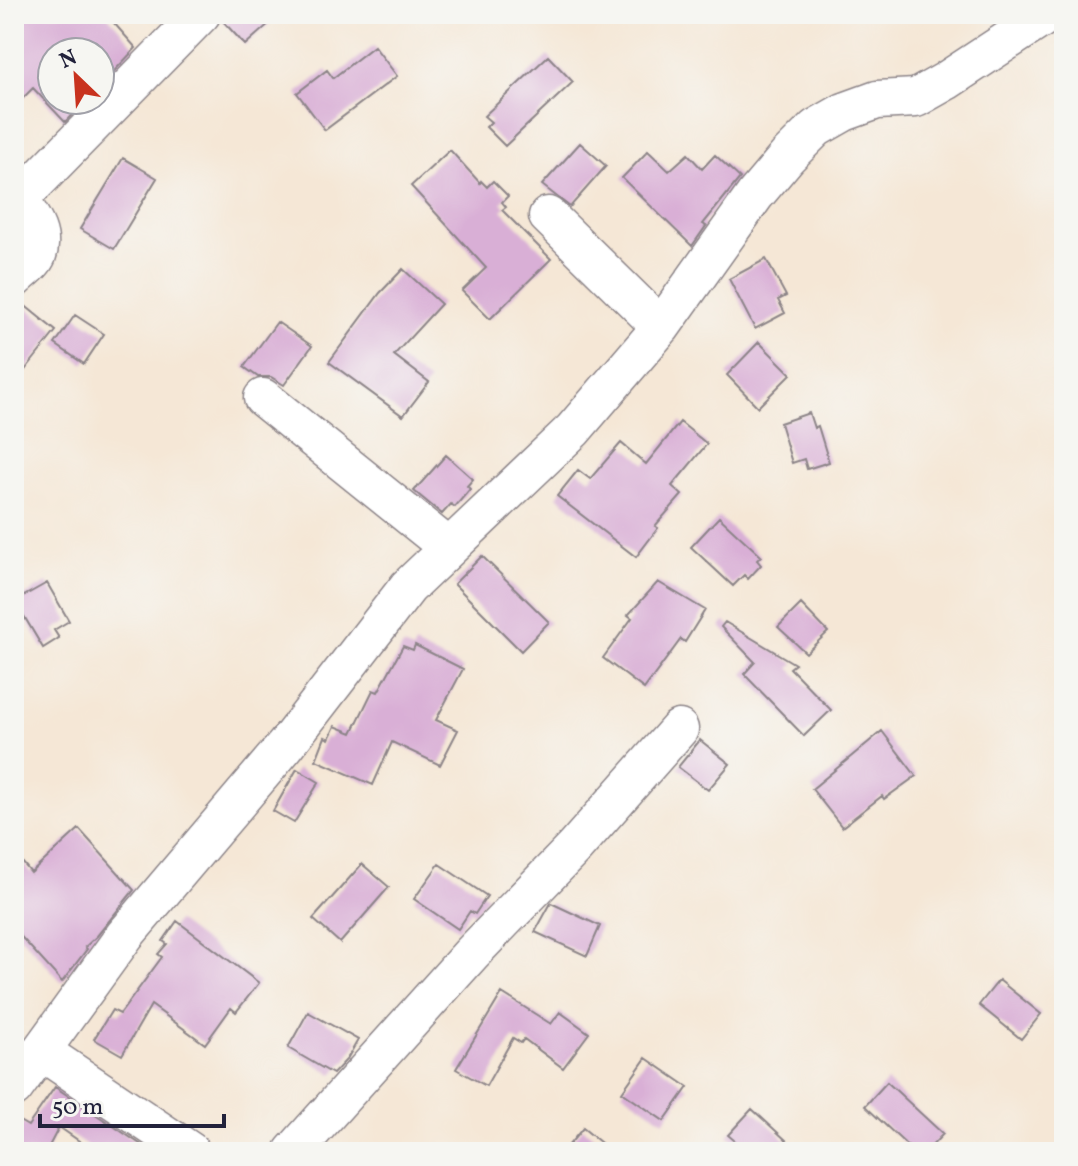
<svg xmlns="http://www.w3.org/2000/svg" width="1078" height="1166" font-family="Vollkorn,serif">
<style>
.building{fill:#d9afd6}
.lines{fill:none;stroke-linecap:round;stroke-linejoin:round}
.minor-casing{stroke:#8c8488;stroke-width:41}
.minor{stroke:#fff;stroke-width:38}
</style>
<rect width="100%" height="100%" fill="#f6f6f2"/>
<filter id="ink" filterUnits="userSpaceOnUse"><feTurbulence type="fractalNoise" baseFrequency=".0125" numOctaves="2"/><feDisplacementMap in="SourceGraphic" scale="16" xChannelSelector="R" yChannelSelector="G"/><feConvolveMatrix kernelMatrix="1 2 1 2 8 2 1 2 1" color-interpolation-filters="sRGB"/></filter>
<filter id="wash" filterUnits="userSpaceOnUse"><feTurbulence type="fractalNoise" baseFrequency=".006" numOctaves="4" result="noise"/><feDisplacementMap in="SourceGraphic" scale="32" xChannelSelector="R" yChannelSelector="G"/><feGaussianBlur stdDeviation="1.8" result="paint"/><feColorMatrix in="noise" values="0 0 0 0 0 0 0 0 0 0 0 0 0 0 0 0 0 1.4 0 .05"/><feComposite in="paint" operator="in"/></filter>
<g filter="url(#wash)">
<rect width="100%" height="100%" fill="#f5e7d6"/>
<g id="blocks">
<path class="building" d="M28,14h78l30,34 -36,38v-34h-48v48h34l-21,22 -32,-34 -19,19v-80z
M222,14h58l-35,31 -23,-25z
M374,46l23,30 -72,54 -28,-37 30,-23 6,8z
M548,56l25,26 -68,64 -19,-19 5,-5 -7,-6z
M580,143l26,23 -36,41 -28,-22z
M450,150l30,33 1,-2 6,6 6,-6 15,15 -6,6 4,5 -4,3 49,49 -61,60 -28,-28 24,-23 -75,-82z
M648,151l21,20 19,-17 14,15 13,-14 25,23 -37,46 3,2 -14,20 -70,-68z
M123,158l34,20 -43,71 -34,-20z
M766,259l20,37 -8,4 7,13 -30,16 -26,-50z
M403,269l38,35 -47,51 35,27 -26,34 -74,-54 51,-69z
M23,304l33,27 -42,53v-69z
M75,315l29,19 -20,30 -29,-20z
M277,322l35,24 -28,39 -13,-8h-13l-14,-10z
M759,342l32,32 -33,33 -31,-32z
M809,413l5,15 4,-2 11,36 -22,7 -3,-10 -12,4 -12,-40z
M680,422l27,22 -35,42 10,9 -27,31 3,2 -22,29 -79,-61 21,-26 12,9 31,-36 25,21z
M446,455l27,24 -6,7 3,3 -15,18 -4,-3 -9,10 -28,-23z
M719,517l42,39 -4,4 4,5 -13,14 -4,-4 -11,11 -42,-39z
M482,556l67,66 -28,29 -67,-67z
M658,582l47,28 -20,32 -4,-3 -37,50 -41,-31 29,-40 -4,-3z
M47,583l22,38 -15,9 5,8 -16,10 -28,-47z
M801,604l27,28 -22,21 -28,-26z
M725,622l70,42 -5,4 41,42 -27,26 -60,-62 11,-12 -34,-35z
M415,645l48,24 -27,51 22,10 -18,35 -48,-23 -19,43 -57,-25 9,-23 4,2 6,-13 17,7 21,-43 5,2 25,-46 10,4z
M882,731l34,45 -32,23 -2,-3 -40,31 -30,-38z
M700,740l30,24 -22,26 -30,-23z
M297,769l22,13 -25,41 -21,-12z
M79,829l55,61 -37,46 -12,11 2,2 -25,33 -48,-53v-77l17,21z
M362,864l27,23 -49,56 -27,-24z
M439,864l48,32 -12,18 -5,-3 -12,18 -44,-30z
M551,903l49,23 -13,30 -52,-24z
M177,921l82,62 -23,29 -5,-4 -26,36 -54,-39 -29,50 -28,-16 18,-29 8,4 42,-57 -4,-3 9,-10 -4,-3z
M999,980l42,34 -20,25 -42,-34z
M502,993l49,31 9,-12 29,21 -26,35 -39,-29 -3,4 -8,-5 -27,48 -30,-17z
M308,1012l50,28 -11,19 -14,15 -45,-26z
M646,1058l42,29 -24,34 -42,-29z
M887,1082l56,52 -17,18h-12l-49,-46z
M55,1087l97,65h-57l-36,-25 -13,25h-32v-34l14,8z
M752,1109l47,43h-51l-20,-17z
M583,1128l29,24h-49z"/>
</g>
</g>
<g filter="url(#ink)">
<use href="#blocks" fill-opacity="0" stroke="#8c8488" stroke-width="2"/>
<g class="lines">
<g class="minor-casing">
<path id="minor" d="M14,198l5,1 23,-23 159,-162
M548,216l113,111
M14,279c7,-7 20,-16 23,-24 8,-21 -8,-40 -18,-56
M263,398l185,149
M41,1051l150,101
M14,1088l111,-153 161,-190 122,-158 165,-157 88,-103 94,-132 32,-38 29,-29 28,-16 33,-12 39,-2 30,-17 102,-67
M293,1152l178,-198 103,-106 105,-119"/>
</g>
<use href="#minor" class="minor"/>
</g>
</g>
<rect width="1078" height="1166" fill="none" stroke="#f6f6f2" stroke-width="48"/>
<g transform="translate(76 76) rotate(335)"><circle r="38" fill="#f6f6f2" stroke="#a1a1a9" stroke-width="2"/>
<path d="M0-6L14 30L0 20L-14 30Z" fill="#c8321e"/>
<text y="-12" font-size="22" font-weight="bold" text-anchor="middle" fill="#22223b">N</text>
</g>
<path d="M40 1114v12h184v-12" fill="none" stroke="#22223b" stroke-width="4"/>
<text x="52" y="1114" font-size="24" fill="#22223b" stroke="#f6f6f2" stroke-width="6" paint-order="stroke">50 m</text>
</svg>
